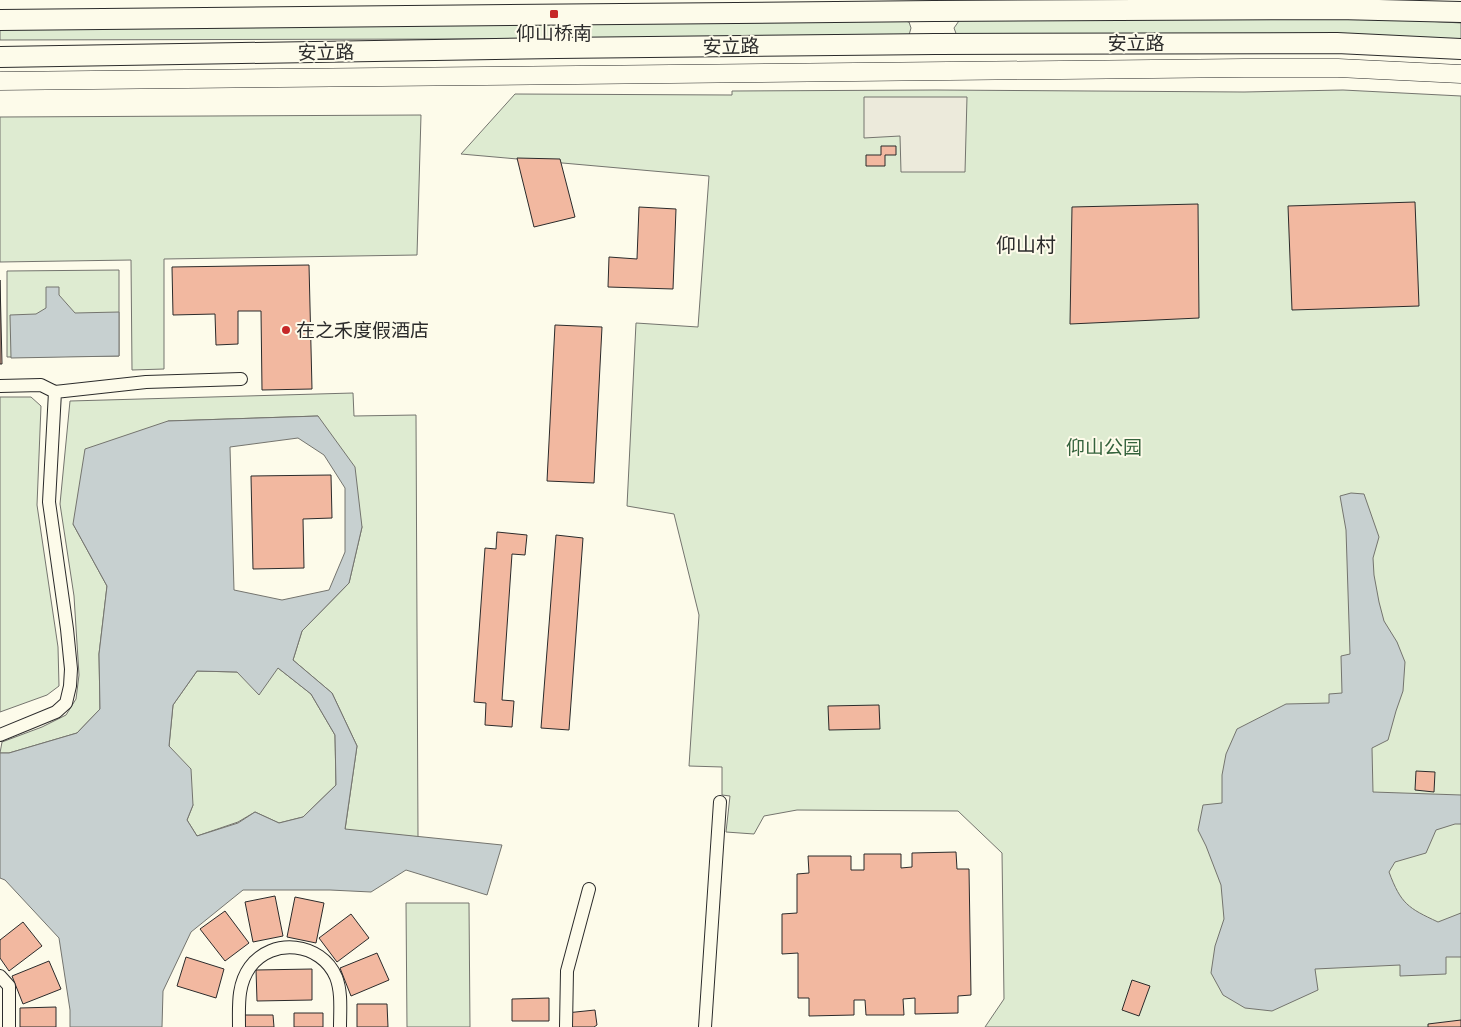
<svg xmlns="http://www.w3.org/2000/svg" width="1461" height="1027" font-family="'Titillium Web','Noto Sans SC',sans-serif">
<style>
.green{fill:#deebd1;stroke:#74746e}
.parking{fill:#eceadb;stroke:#74746e}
.water{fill:#c7d0d0;stroke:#74746e;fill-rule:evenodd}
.building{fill:#f2b8a0;stroke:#2b2b2b}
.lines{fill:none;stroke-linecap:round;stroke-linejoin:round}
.street-casing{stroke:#2b2b2b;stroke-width:14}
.secondary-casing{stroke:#2b2b2b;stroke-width:19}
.primary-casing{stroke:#2b2b2b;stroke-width:22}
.street{stroke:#fdfbea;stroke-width:12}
.secondary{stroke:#fdfbea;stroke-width:18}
.primary{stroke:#fdfbea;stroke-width:20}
.poi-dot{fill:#c62828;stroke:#fdfbea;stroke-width:2}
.labels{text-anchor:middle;stroke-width:4;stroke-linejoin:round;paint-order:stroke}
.poi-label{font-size:19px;fill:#2b2b2b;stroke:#fdfbea}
.street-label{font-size:19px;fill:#2b2b2b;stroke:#fdfbea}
.park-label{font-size:19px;fill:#34623c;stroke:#fdfbea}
.neighbourhood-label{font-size:20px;fill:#2b2b2b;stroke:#fdfbea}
</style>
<rect width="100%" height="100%" fill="#fdfbea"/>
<path class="green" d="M1356,17l105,6v19l-504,-6 -3,-8 7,-10z
M897,19l12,3 2,6 -2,7 -8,3 -901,2v-19z
M936,90l308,2 99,-2 118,6v931h-476l19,-28 -2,-146 -44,-42 -161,-1 -33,6 -10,18 -28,-2 4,-36 -8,-1v-28l-33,-1 10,-151 -25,-101 -47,-8 9,-183 62,4 11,-151 -248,-22 54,-60 217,1v-4z
M421,115l-4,140 -253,4v110l-32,1 -1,-110 -131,2v-145z
M119,270v86l-112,1v-86z
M353,393l1,23 62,-1 2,422 -73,-7 12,-84 -25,-53 -39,-33 9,-29 47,-48 13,-56 -44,-111 -150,5 -95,103 34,62 -8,68 1,55 -23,24 -68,20h-9l2,-11 40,-15 24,-12 10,-16 3,-24 -5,-79 -14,-92 10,-103z
M0,397h31l10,9 -4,99 21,142 1,39 -12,9 -47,17z
M278,668l33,26 24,41 1,50 -33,32 -24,6 -24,-11 -17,10 -41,14 -10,-16 6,-15 -24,-59 4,-41 24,-34 40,1z
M406,903h63l1,124h-63z"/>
<path class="parking" d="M864,97h103l-2,75h-64l-1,-36 -36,2z"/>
<path class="water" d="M46,287h13v8l16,18 44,-1v44l-108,2 -1,-43 26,-1 10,-6z
M318,416l37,51 7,60 -13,56 -47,48 -9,29 39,33 25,53 -12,83 157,16 -15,50 -81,-25 -35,22 -41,-2h-87l-52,42 -28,59 -1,36h-92v-17l-11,-72 -54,-58 -5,-2v-125h9l68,-20 23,-24 -1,-55 8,-68 -34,-62 12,-75 83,-28zM298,438l26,17 21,33v64l-16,38 -47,10 -48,-10 -4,-143zM278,668l33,26 24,41 1,50 -33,32 -24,6 -24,-11 -17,11 -41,13 -10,-16 6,-15 -2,-36 -22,-23 4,-41 24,-34 40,1 22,23z
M1351,493l13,1 15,43 -6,21 1,17 5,27 5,19 13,21 8,20 -2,29 -7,20 -8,29 -16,8 1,44 88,3v29h-6l-19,6 -10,23 -31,9 -6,10c12,32 19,36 49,50l23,-9v44h-15v17l-46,2v-11l-85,4 3,21 -46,21 -27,-3 -22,-13 -12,-22 4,-27 9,-27 -3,-34 -15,-39 -8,-16 5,-25 19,-2v-28l4,-21 11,-25 49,-25 43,-1v-9l13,-1 -1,-37 9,-2 -4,-124 -6,-34z"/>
<path class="building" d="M881,146h15v9h-11v11h-19v-11h15z
M517,158l43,1 15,58 -41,10z
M1415,202l4,104 -127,4 -4,-104z
M1198,204l1,114 -129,6 2,-117z
M639,207l37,2 -3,80 -65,-2 1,-30 28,2z
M309,265l3,124 -50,1 -1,-79h-23v33l-22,1 -1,-31 -42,1 -1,-48z
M0,280l2,84h-2z
M555,325l47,2 -8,156 -47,-2z
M331,475l1,43 -29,1 1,49 -51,1 -2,-93z
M497,532l30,3 -2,20 -13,-1 -10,146 12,1 -2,26 -27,-2 1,-22 -12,-1 11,-154 11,1z
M556,535l27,3 -14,192 -28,-2z
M879,705l1,24 -51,1 -1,-24z
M1416,771l19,1 -1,20 -19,-2z
M956,852l1,17h12l2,126 -13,1v17l-43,1v-16l-12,1 1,16h-38l-1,-15h-11v15l-45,1v-18h-11v-45l-16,1v-40l15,-1v-39l12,-1 -1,-17h43v14h13v-16h37v14l11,-1v-14z
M275,896l8,40 -30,6 -8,-40z
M295,897l29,6 -8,40 -29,-6z
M225,911l24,32 -24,18 -25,-32z
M351,914l18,24 -32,24 -18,-24z
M23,922l19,24 -33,25 -9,-13v-18z
M377,953l12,27 -38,16 -11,-28z
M186,957l38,12 -8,29 -39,-12z
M49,961l12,28 -38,15 -11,-28z
M312,969v31l-55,1 -1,-31z
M1132,980l18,6 -11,30 -17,-6z
M549,998v23h-37v-22z
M357,1004h30l1,23h-31z
M56,1007v20h-36v-19z
M595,1010l2,15 -3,2h-26l-2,-14z
M294,1013h29v14h-29z
M244,1015h29l1,12h-30z
M1461,1020v7h-33v-3z"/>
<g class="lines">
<g class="street-casing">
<path id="street" d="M0,386l41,-1 14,7
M0,735l56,-23 10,-9 4,-17 1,-17 -4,-40 -18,-127 6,-110 91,-10 95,-3
M0,976l9,10v41
M239,1027c0,-21 -2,-42 11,-60 22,-30 71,-25 86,10 6,15 4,34 4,50
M566,1027l1,-56 22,-82
M705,1027l15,-225"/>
</g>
<g class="secondary-casing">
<path id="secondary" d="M0,81l1244,-13h94l123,6"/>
</g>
<g class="primary-casing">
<path id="primary" d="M0,20l934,-9 404,-2 123,3
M0,57l557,-9 378,-4 402,-1 124,6"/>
</g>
<use href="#street" class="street"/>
<use href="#secondary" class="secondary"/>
<use href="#primary" class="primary"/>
</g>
<g class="poi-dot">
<rect x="549" y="9" width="10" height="10" rx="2.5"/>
<circle cx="286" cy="330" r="5"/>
</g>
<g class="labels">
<g class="poi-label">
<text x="554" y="40">仰山桥南</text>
<text x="296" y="337" text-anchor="start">在之禾度假酒店</text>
</g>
<g class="street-label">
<text x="1136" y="50">安立路</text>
<text transform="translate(731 46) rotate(-1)" y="7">安立路</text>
<text transform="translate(326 52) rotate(-1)" y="7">安立路</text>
</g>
<g class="park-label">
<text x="1104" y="454">仰山公园</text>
</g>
<g class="neighbourhood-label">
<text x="1026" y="252">仰山村</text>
</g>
</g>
</svg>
